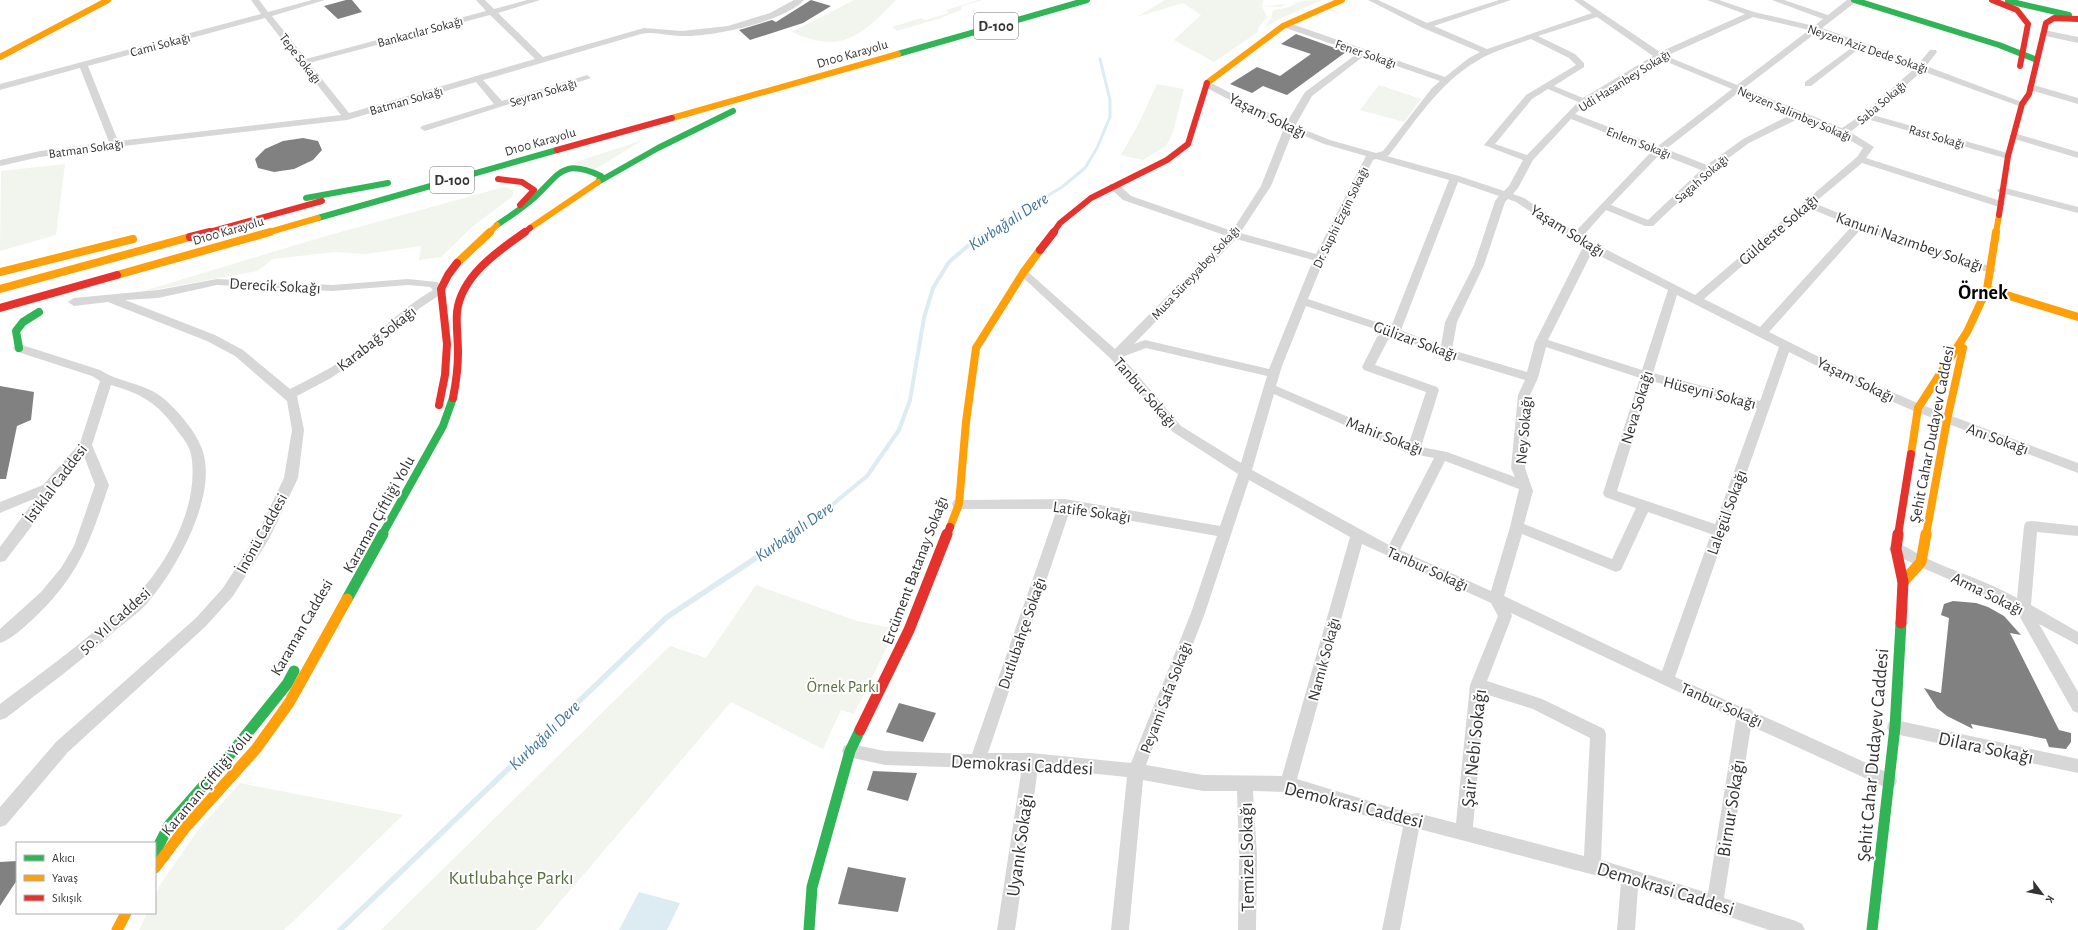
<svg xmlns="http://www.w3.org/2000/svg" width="2078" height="930" font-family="'Alegreya Sans',sans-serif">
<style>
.green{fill:#f1f5ed}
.water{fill:#ddebf3}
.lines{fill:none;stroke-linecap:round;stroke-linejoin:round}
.stream-far2{stroke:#ddebf3;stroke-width:3}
.stream-far1{stroke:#ddebf3;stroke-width:4}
.stream{stroke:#ddebf3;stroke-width:5.5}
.building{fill:#818181}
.street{fill:#d7d7d7;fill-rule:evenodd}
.fast-far2{stroke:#30b455;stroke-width:6}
.fast-far1{stroke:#30b455;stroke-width:8}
.fast{stroke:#30b455;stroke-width:11}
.slow-far2{stroke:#ff9f0a;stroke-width:6}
.slow-far1{stroke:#ff9f0a;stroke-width:8}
.slow{stroke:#ff9f0a;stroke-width:11}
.jam-far2{stroke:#e5322d;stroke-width:6}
.jam-far1{stroke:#e5322d;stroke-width:8}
.jam{stroke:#e5322d;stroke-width:11}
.labels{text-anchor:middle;stroke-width:4;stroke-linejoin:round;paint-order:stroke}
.far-street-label{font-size:13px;fill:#333;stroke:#fff}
.shield{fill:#fff;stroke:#707070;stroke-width:1}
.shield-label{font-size:15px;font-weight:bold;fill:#333}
.street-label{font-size:16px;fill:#333;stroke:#fff}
.park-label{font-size:16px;fill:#56703f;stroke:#fff}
.water-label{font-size:17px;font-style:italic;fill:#3f7597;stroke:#fff}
.near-street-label{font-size:19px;fill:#333;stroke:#fff}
.near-park-label{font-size:19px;fill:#56703f;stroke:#fff}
.district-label{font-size:20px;font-weight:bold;fill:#000;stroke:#fff}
</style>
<rect width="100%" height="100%" fill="#fff"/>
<path class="green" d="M854,0h42c-34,35 -53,55 -104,32z
M978,0h5l-21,6 -1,4 -20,8 -44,13 -5,-4 29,-9 4,2 24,-7 -3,-3z
M1165,0h98l-1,6c20,0 39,-6 60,-6l-45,20 -9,6 -2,-1 5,-6 2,-9 13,-2 11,-5h-8l-9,4 -18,-1 5,11 -9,11v4l-44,30 -40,-22 27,-25 -18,-12 -46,14z
M1157,84l27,5 -11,43 -7,14 -23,14 -22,-5 19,-34z
M1379,85l42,14 -17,23 -44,-12z
M643,140l-49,30 -21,-7z
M65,164l-9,71 -56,16 1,-80z
M504,187l9,3v6l-41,31 -31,30 -22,3 2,-14 -55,8 -31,-2 -62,7 -16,12 -120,22 182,-55z
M756,585l101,36 39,8 -42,85 -13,-4 -18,39 -92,-47 -195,228h-155l289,-284 36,12z
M240,783l163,32 -119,115h-145l8,-17h8v-17l5,-11 38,-55z"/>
<path class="water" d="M639,892l41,11 -13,27h-48z"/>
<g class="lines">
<path class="stream-far2" d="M986,233l76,-46 23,-19 12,-20 13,-31v-17l-10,-41"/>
<path class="stream-far1" d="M790,535l25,-16 52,-43 32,-46 11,-30 14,-82 9,-30 16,-26 28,-24 11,-6"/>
<path class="stream" d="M340,930l327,-313 125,-83"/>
</g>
<path class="building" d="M346,0h6l10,12 -24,7 -14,-13z
M811,0l20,6 -28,17 -53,17 -11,-10 33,-10 4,2z
M1296,34l50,18 -59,43 -24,-9 -11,7 -22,-9 27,-17 23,9 31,-22 -30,-10z
M303,138l15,3 4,9 -9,10 -19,9 -20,3 -16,-4 -3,-9 10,-10 18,-8z
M0,386l34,6 -3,28 -14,6 -11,53h-6z
M1953,601l23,2 12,4 16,9 17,19 -11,-2 49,97 12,3v9l-5,7 -17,-2 -3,-8 -75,-15 2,5 -26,-13 -10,-8 -13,-20 17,5 8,-75 -8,-3 3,-11z
M899,703l37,10 -13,29 -37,-10z
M873,771l44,2 -9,28 -41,-11z
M17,861v19l-17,26v-44z
M848,867l58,11 -8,34 -60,-8z"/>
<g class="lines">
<path class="street" d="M251,0h8l9,12 44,-12h13l-53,16 34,43 180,-48 -10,-11h9l9,9 33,-9h13l-42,13 45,44 101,-29 38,3 46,-5 42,-13 24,-13h10c-20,22 -93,37 -123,36 -14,0 -26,-5 -40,-2l-158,46 19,21 82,-25 3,-1 4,3 -166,53 -5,-3 2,-2 72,-22 -18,-22 -129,38 -232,27 -75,10 -40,9v-6l40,-9 69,-9 -29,-74 -80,22v-6l261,-70zM490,15l45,44 -186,54 -40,-50zM265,18l76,97 -223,26 -30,-75z
M1368,0h10l49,23 72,-23h12l-77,26 53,23 105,-36 -18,-13h9l77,52 85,-38 -38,-14h12l35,12 60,14 9,-7 -51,-19h12l44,15 19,-15h5l2,2 -1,2 -31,24 97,35 11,-13h6l1,2 -11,14 101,38 -5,3 -3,-1 -97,-35 -49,44 138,39v4l-3,1 -141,-40 -17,13 24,15 -8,11 138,44 1,2 -1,2h-8l-134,-43 -48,40 49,20 132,45 1,2 -1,2h-8l-126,-43 -92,103 100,50 53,23 156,58v10l-164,-62 -53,-23 -72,-36 -114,325 68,31 8,1 1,2 143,65 2,5 -2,5 -6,3 -138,-63 -27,172 72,23 6,3 3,6h-36l-131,-43 -3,43h-18l4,-48 -202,-53 -19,101h-18l21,-103 -115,-35 -35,-1 4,65 -1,74h-18l1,-74 -2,-65h-34l-60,-11 -14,150h-18l16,-153 -89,-9 -23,162h-18l25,-163 -45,1 -92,-3 -41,-9 -2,-5 2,-5 6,-2 35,7 87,3 85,-245h-98l-5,-1 -2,-4 2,-4 111,-1 155,27 18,-52 -65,-42 -62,-73 -93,-86 5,-3 4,1 88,78 112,-113 -104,-36 -13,-12 -1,-2 1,-2h8l13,12 101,35 29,-45 23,-58 -81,-42v-4h6l78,40 18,-30 53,-39 -75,-26v-4h6l156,54 24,-19 11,-6 -57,-24zM1597,17l56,39 -70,42 -29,-12 30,-19v-4l-9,-9 -37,-18zM1753,17l56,13 -72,55 -71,-29zM1817,32l37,14 -49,36v4h6l45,-35 6,-3 53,20 -52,46 -21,14 -98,-40zM1531,39l38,19 7,7 -50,30 -42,50 39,15 -14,26 -5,5 -45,-15 -72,-20 2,-1c26,-33 50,-72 88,-94 16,-10 35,-15 54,-22zM1365,55l75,26 -8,7 -49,63 -7,2 -46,-13 -35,-14 17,-30zM1660,59l72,30 -74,57 -83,-32 12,-11zM1548,89l30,13 -51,53 -32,-11 37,-45zM1739,92l53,22 -49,25 -36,26 -41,-16zM1800,118l40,16 23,14 -6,9 -162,138 -113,-58 24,-27 39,16h8l58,-55 38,-28zM1571,119l81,32 -77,81 -51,-34 -11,-4 5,-6 15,-28zM1293,131l31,13 42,12 -50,98 -76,-21 31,-47zM1660,154l41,16 -53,50 -37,-15zM1376,159l73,21 -58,147 -83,-28c19,-48 41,-94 65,-139zM1458,182l41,14 -4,5 -21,64 -29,57 -4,24 -40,-16zM1508,199l8,3 67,45 -48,95 -8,30 -75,-22 5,-28 27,-57 21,-63zM1809,208l43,18 -92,101 -56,-28zM1236,239l77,21 -44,109 -124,-29 -11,4zM1592,252l76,38 -26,80 -94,-30zM1677,295l102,52 -19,54 -107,-28zM1306,306l78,26 -7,5 -15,30 2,3 62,22 -17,51 -133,-57 6,-20zM1395,336l47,19 83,25 -7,15 -7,73 4,9 -68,-25 -26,-5 18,-57 -2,-3 -62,-22 13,-25zM1546,347l94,31 -37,115 2,4 31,11 -24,51 -88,-35 9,-33 -8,-23 5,-73 8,-17zM1146,348l121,28 -26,87 -60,-37 -59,-69zM1651,381l106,27 -42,116 -98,-33zM1274,394l134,59 26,5 -45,87 -137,-75zM1445,461l74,28 -9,38 -19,64 -91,-41zM1249,480l101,57 -68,239 -79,-1 -57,-10 59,-152zM1070,510l147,26 -26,77 -60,150 -100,-10h-43zM1648,512l63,22 -49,137 -158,-75 18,-62 94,38 5,-2zM1362,544l129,59 7,13 -28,69 -14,138 -39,-10 -5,1 -115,-35zM1511,613l225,106 -28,174 -107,-33 5,-126 -2,-5 -62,-30 -55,-18 25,-65zM1485,694l48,15 57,29 -6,118 -111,-29z
M2044,30l34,7v6l-37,-8 -1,-2z
M2030,84l48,14v6l-51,-15v-4z
M2014,133l64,19v6l-67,-20 -2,-2z
M2002,187l76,20v6l-80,-21 -1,-2z
M217,279l115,6 76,-6 29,3 10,8 -27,18 -34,28 -10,11 -45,31 -34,18 7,34 -6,48 -29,61 -36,57 -27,30 -138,126 -62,73 -6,2v-20l56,-65 140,-124 27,-30 35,-55 26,-55 8,-48 -5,-29 -52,-45 -28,-15 -99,-39 -34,4 -6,-4 6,-4 84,-8zM217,285l115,6 76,-6 22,2 3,3c-24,14 -44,32 -65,51 -22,20 -52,35 -78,48l-47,-39 -28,-15 -90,-35 33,-2z
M19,344l81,26c20,13 45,13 63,28 15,13 34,34 40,54 14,44 -26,116 -54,149 -9,11 -21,19 -32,28 -35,32 -74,60 -111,89l-6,2v-16c36,-27 73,-54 108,-84 10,-8 21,-16 30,-26 32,-35 62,-91 53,-140 -2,-9 -9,-17 -14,-24 -19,-26 -34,-36 -66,-45l-19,60 17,40c-20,59 -30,91 -77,135 -9,8 -20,19 -32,23v-14l41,-37 20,-24 13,-22 21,-61 -11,-29 -31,35 -9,19 -39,51 -5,1v-15l36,-49 -36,15v-11l43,-17 37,-42 20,-62 -8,-5 -77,-25 -2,-3 2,-3z
M2031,521l47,5v10l-41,-4 -6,73 47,27v13l-39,-21 39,68v21l-5,-2 -56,-99c-40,-23 -85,-38 -126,-59l-2,-4 2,-4c10,-3 20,5 29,10 31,16 66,25 97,43l7,-72 2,-4z
M1895,720l183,39v14l-183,-39 -6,-2 -2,-5 2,-5z"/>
<path class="fast-far2" d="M1854,0l145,45 38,15
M2008,1l61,14
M898,54l189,-54
M598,182l60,-34 75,-37
M306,198l82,-15
M318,218l239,-68
M497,225c13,-9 26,-17 38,-28 25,-23 27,-39 66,-21l-3,6"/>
<path class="fast-far1" d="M19,348l-3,-17 7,-9 16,-10
M382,535l61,-109 10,-28"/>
<path class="fast" d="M347,599l36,-65
M155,853l14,-28 56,-64 62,-77 7,-13
M809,930l3,-43 38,-136 10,-21
M1872,930l23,-203 6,-104"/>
<path class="slow-far2" d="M0,57l108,-57
M1207,83l76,-57 59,-26
M672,118l226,-64
M530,228l68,-46
M266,233l52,-15
M489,233l8,-8
M1996,233l3,-18"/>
<path class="slow-far1" d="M457,263l33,-31
M0,272l133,-33
M117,275l153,-43
M0,289l190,-52
M1987,289l91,28
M1911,454l7,-46 49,-76 20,-43 9,-57
M950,527l9,-23 7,-82 10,-74 47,-75 17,-23
M1926,535l21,-115 16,-72"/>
<path class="slow" d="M1903,582l18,-20 5,-28
M155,868l30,-40 71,-79 33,-46 58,-104
M117,930l9,-17"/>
<path class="jam-far2" d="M1992,0l25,10 11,14 -8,42
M557,150l115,-32
M498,179l24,3 12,8 -14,15
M1999,215l9,-59 14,-52 7,-10 17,-71 8,-5 24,1
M206,233l116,-32
M524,233l6,-5
M1053,233l7,-10 31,-25 76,-38 21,-16 19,-61"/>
<path class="jam-far1" d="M190,237l20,-5
M1040,250l14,-18
M0,308l117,-33
M453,398c3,-15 5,-30 5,-46 0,-13 -2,-27 -1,-40 4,-36 41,-61 68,-80
M439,405l6,-30 2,-31 -6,-55 7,-14 9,-12
M947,535l3,-8
M1898,535l13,-81"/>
<path class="jam" d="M1898,534l-2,15 7,33 -2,41
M860,730l49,-100 38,-96"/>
</g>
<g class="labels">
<g class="far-street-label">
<text transform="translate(420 31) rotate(-15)" y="5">Bankacılar Sokağı</text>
<text transform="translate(160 44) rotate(-15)" y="5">Cami Sokağı</text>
<text transform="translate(1868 48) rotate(19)" y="5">Neyzen Aziz Dede Sokağı</text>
<text transform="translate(852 53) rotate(-16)" y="5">D100 Karayolu</text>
<text transform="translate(1366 53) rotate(19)" y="5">Fener Sokağı</text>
<text transform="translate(301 58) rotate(52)" y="5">Tepe Sokağı</text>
<text transform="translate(1624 80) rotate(-32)" y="5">Udi Hasanbey Sokağı</text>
<text transform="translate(543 92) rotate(-17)" y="5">Seyran Sokağı</text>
<text transform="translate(406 100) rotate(-16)" y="5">Batman Sokağı</text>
<text transform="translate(1881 102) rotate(-40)" y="5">Saba Sokağı</text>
<text transform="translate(1795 113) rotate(23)" y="5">Neyzen Salimbey Sokağı</text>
<text transform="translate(1937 136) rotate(16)" y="5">Rast Sokağı</text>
<text transform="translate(540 141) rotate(-16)" y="5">D100 Karayolu</text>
<text transform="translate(1639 142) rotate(21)" y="5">Enlem Sokağı</text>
<text transform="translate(86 148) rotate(-8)" y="5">Batman Sokağı</text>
<text transform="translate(1701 178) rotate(-41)" y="5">Sagah Sokağı</text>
<text transform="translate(1340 217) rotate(-64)" y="5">Dr. Suphi Ezgin Sokağı</text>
<text transform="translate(228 230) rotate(-16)" y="5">D100 Karayolu</text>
<text transform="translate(1195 272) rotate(-47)" y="5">Musa Süreyyabey Sokağı</text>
</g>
<g class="shield">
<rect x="974" y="13" width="44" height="26" rx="3"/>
<rect x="430" y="167" width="44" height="26" rx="3"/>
</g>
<g class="shield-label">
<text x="996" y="31">D-100</text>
<text x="452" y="185">D-100</text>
</g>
<g class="street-label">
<text transform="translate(1268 115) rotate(26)" y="6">Yaşam Sokağı</text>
<text transform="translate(1778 229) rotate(-41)" y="6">Güldeste Sokağı</text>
<text transform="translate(1568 230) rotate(32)" y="6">Yaşam Sokağı</text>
<text transform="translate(1910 241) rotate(19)" y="6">Kanuni Nazımbey Sokağı</text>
<text transform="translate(275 285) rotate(3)" y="6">Derecik Sokağı</text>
<text transform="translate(376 338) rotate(-38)" y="6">Karabağ Sokağı</text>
<text transform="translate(1416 340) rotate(20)" y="6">Gülizar Sokağı</text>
<text transform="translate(1856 379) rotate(26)" y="6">Yaşam Sokağı</text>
<text transform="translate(1146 392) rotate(49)" y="6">Tanbur Sokağı</text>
<text transform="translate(1710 392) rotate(14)" y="6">Hüseyni Sokağı</text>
<text transform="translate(1636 407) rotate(-73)" y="6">Neva Sokağı</text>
<text transform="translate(1523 430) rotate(-85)" y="6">Ney Sokağı</text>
<text transform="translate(1931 434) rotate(-79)" y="6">Şehit Cahar Dudayev Caddesi</text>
<text transform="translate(1385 435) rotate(21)" y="6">Mahir Sokağı</text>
<text transform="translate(1998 438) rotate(20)" y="6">Anı Sokağı</text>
<text transform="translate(55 483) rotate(-53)" y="6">İstiklal Caddesi</text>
<text transform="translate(1092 511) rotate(8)" y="6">Latife Sokağı</text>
<text transform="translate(1726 512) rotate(-70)" y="6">Lalegül Sokağı</text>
<text transform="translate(378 514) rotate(-61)" y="6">Karaman Çiftliği Yolu</text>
<text transform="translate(261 533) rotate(-61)" y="6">İnönü Caddesi</text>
<text transform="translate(1428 568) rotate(24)" y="6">Tanbur Sokağı</text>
<text transform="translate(914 570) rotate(-69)" y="6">Ercüment Batanay Sokağı</text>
<text transform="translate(1988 593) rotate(26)" y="6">Arma Sokağı</text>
<text transform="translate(114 620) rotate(-42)" y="6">50. Yıl Caddesi</text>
<text transform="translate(301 627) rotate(-60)" y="6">Karaman Caddesi</text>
<text transform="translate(1021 633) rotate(-71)" y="6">Dutlubahçe Sokağı</text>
<text transform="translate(1323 659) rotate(-75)" y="6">Namık Sokağı</text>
<text transform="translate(1165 697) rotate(-69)" y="6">Peyami Safa Sokağı</text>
<text transform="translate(1722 704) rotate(24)" y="6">Tanbur Sokağı</text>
<text transform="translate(206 783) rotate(-50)" y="6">Karaman Çiftliği Yolu</text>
</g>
<g class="park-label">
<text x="843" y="692">Örnek Parkı</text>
</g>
<g class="water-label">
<text transform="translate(1008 221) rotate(-33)" y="6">Kurbağalı Dere</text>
<text transform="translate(794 531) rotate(-35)" y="6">Kurbağalı Dere</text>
<text transform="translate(544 735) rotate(-44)" y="6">Kurbağalı Dere</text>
</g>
<g class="near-street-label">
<text transform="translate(1986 747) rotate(12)" y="7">Dilara Sokağı</text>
<text transform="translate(1473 748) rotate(-84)" y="7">Şair Nebi Sokağı</text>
<text transform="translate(1872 755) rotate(-85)" y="7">Şehit Cahar Dudayev Caddesi</text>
<text transform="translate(1022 764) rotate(3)" y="7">Demokrasi Caddesi</text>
<text transform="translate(1354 804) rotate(14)" y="7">Demokrasi Caddesi</text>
<text transform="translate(1730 808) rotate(-81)" y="7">Birnur Sokağı</text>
<text transform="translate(1019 845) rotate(-82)" y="7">Uyanık Sokağı</text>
<text transform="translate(1246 857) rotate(-91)" y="7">Temizel Sokağı</text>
<text transform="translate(1666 888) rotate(17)" y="7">Demokrasi Caddesi</text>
</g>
<g class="near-park-label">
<text x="511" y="884">Kutlubahçe Parkı</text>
</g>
<g class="district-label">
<text x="1983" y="299">Örnek</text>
</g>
</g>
<rect x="16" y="842" width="140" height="72" fill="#ffffff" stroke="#adadad"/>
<rect x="24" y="855" width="20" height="6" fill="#30b455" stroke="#adadad"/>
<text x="52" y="862" font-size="12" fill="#333333">Akıcı</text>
<rect x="24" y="875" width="20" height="6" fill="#ff9f0a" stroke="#adadad"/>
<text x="52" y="882" font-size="12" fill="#333333">Yavaş</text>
<rect x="24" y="895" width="20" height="6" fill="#e5322d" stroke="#adadad"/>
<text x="52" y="902" font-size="12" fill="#333333">Sıkışık</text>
<g transform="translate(2042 894) rotate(122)" stroke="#ffffff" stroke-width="3" paint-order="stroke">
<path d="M0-3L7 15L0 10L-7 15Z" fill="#333333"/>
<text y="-6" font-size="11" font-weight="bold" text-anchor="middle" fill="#333333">K</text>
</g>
</svg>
